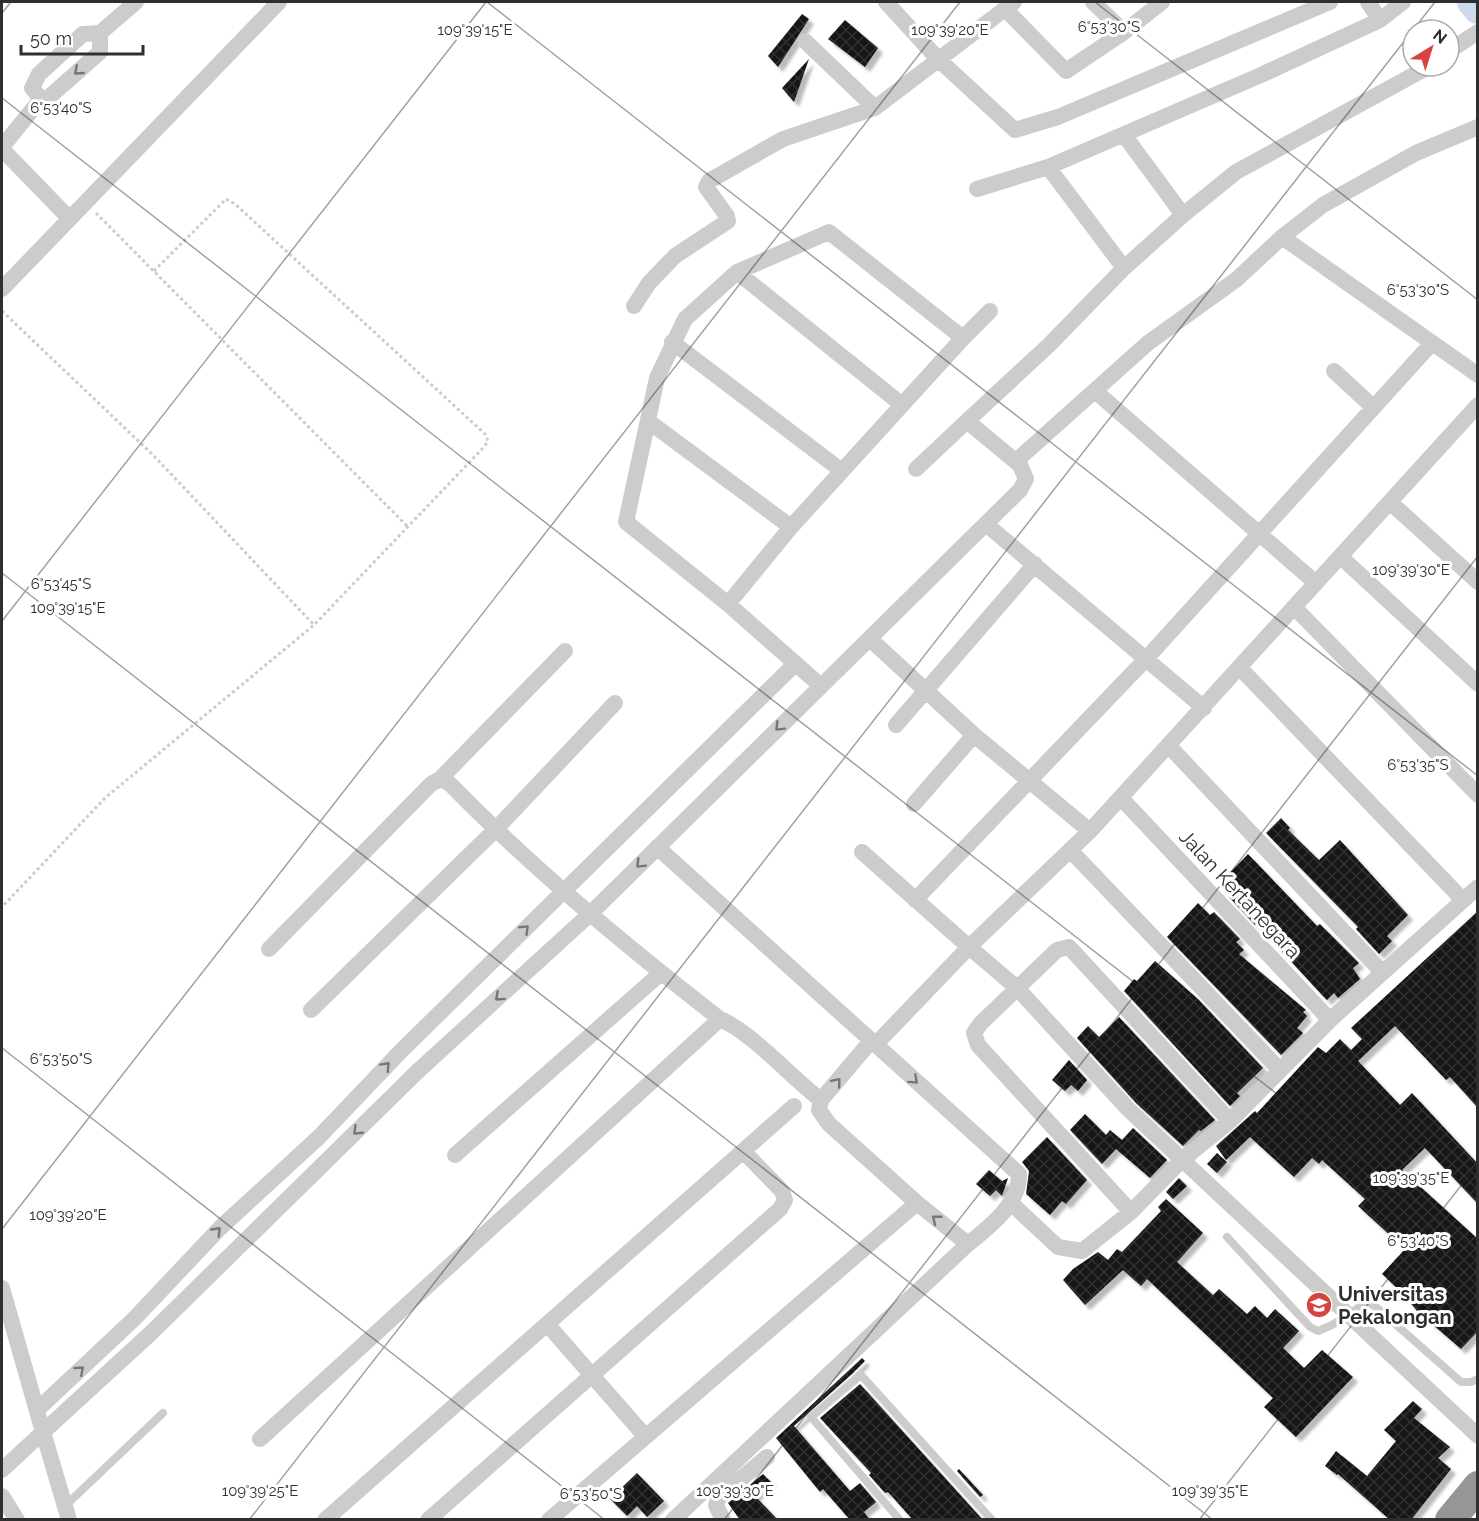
<svg xmlns="http://www.w3.org/2000/svg" width="1479" height="1521" font-family="Raleway,sans-serif">
<style>
.lines{fill:none;stroke-linecap:round;stroke-linejoin:round}
.river{stroke:#ccdbe9;stroke-width:30}
.building{fill:url(#building-cross-hatch);filter:url(#shadow)}
.path{stroke:#ccc;stroke-width:3;stroke-dasharray:3 3;stroke-linecap:butt}
.lane{stroke:#ccc;stroke-width:8}
.street{stroke:#ccc;stroke-width:16}
.highway{stroke:#969696;stroke-width:30}
.oneway{stroke:#767676}
.ticks{fill:none;stroke:#2f2f2f;stroke-width:1.5;stroke-opacity:0.45}
.labels{text-anchor:middle;stroke-width:6;stroke-linejoin:round;paint-order:stroke}
.street-label{font-size:20px;fill:#2f2f2f;stroke:#fff}
.poi-label{font-size:20px;font-weight:bold;fill:#2f2f2f;stroke:#fff;text-anchor:start}
.ticks-label{font-size:15px;text-anchor:middle;fill:#2f2f2f;stroke:#fff;stroke-width:6;stroke-linejoin:round;paint-order:stroke}
</style>
<defs>
<pattern id="building-cross-hatch" width="8" height="8" patternUnits="userSpaceOnUse" patternTransform="scale(1.5)"><rect width="8" height="8" fill="#161616"/><path d="M0 0l8 8M0 8l8-8" fill="none" stroke="#303030"/></pattern>
<filter id="shadow"><feDropShadow dx="5" dy="5" stdDeviation="1.5" flood-color="#0004"/></filter>
</defs>
<rect width="100%" height="100%" fill="#fff"/>
<g class="lines">
<path class="river" d="M1472,2l6,7"/>
</g>
<path class="building" d="M802,14l7,5 -31,48 -10,-11z
M845,20l33,28 -13,19 -37,-28z
M809,59l-15,43 -12,-14z
M1281,818l9,10 -2,2 31,30 21,-20 68,75 -21,21 5,5 -13,13 -23,-25 2,-2 -92,-94z
M1248,854l69,72 3,-2 39,39 -6,5 7,11 -22,19 -4,-5 -7,7 -5,-5 -48,-52 4,-4 -18,-19 -5,5 -26,-28 3,-3 -11,-12z
M1198,903l12,12 4,-3 26,27 -4,3 8,8 -5,4 67,56 -3,2 4,4 -10,12 6,5 -22,22 -114,-118z
M1478,911v197l-28,-31 -4,3 -51,-54 -37,35 42,44 12,-12 66,71v40l-53,-56 -23,22 76,69v92l-17,18 -44,-38 -13,-16 -22,-21 23,-25 -47,-43 7,-7 -43,-39 -3,4 -7,-6 -18,19 -44,-40 -24,23 -10,-14 39,-35 2,2 61,-66 8,6 14,-14 11,11 11,-11 -11,-11z
M1155,961l43,38 65,69 -26,25 3,3 -10,10 -106,-115 10,-12 3,2z
M1119,1017l96,103 -14,11 -2,-1 -16,16 -47,-43 -59,-65 11,-12 11,11z
M1069,1060l18,20 -9,11 -7,-6 -6,6 -13,-11z
M1085,1114l21,21 4,-5 12,10 11,-12 34,32 -17,18 -34,-29 -14,15 -32,-34z
M1047,1137l40,43 -21,24 -4,-3 -12,14 -24,-21 3,-23 -7,-9z
M1217,1153l10,9 -10,11 -10,-9z
M989,1170l13,11 6,-3 -6,18 -6,-6 -6,6 -14,-12z
M1179,1178l8,8 -14,13 -7,-7z
M1166,1199l37,34 -26,29 36,33 6,-6 28,25 8,-8 12,12 8,-9 24,22 -16,17 21,20 18,-18 31,27 -57,60 -32,-30 9,-9 -126,-119 -6,7 -18,-16 -38,35 -22,-25 10,-11 25,-17 10,8 9,-11 5,3 39,-41 -3,-4z
M862,1358l3,3 -13,13 -58,52 56,65 10,-8 16,19 -12,10 6,8h-20l-27,-31 -3,3 -44,-54z
M860,1384l123,136h-70l-25,-28 -3,1 -16,-18 2,-2 -51,-55z
M1413,1401l9,8 -8,9 36,29 -12,11 13,11 -40,51h-21l-52,-46 -1,1 -12,-9 11,-15 31,25 29,-35 -12,-11z
M959,1469l24,26 -3,2 -23,-26z
M637,1473l27,28 -17,16 -10,-11 -10,10 -17,-17z
M763,1474l8,8 -16,14 23,24h-38l-12,-17z"/>
<g class="lines">
<path class="path" d="M96,213l312,314
M154,271l72,-72 9,5 250,230 3,7 -4,6 -170,178
M2,311l151,144 161,170 -209,173 -103,109"/>
<path class="lane" d="M1227,1237l83,90 8,4 14,-6 35,-23 9,5 85,75h10l7,-3
M66,1505l97,-92
M900,1520l-89,-103 50,-42 131,145"/>
<path class="street" d="M886,2l53,58 76,70 43,-13 272,-115
M1093,2l31,30 38,-30
M1368,2l12,18
M1005,9l61,62 58,-39
M805,41l70,67
M1449,56l3,-7 26,-17
M41,99l-9,-11 7,-14 44,-40 17,-1 36,-31
M1124,135l59,80
M2,147l39,-48 7,-1 52,-46v-19
M2,149l66,68
M1048,167l76,101
M977,189l71,-22 213,-92 119,-55 23,-18
M829,232l134,106 -172,189 -63,77 -102,-82 31,-144 28,-59 52,-47z
M1282,237l196,138
M737,272l164,132
M2,289l277,-287
M634,306l15,-23 26,-27 53,-35 -1,-5 -21,-29 3,-6 74,-42 92,-31 139,-106
M963,338l27,-27
M672,342l170,129
M1334,371l39,36
M1095,391l221,192
M1478,405l-388,426 -121,116 48,41 112,122 349,326
M648,421l143,106
M1016,461l132,-118 89,-64 45,-42 41,-32 93,-52 62,-26
M916,469l51,-48
M1391,503l87,79
M987,525l217,183
M1341,557l137,127
M728,604l93,82
M1294,607l184,188
M870,639l104,96 116,96
M1239,667l224,233
M896,725l139,-161
M1169,746l213,226
M440,779l125,-128
M1121,798l209,222
M914,804l60,-69
M657,847l362,327c1,30 -30,53 -51,70l-51,-41 -88,-79 -10,-14 2,-10 50,-59
M1070,850l210,220
M862,852l107,95 -94,98
M915,900l230,-240 287,-317
M269,949l162,-165 9,-5 9,4c84,86 176,162 271,236 30,12 72,59 101,81
M311,1010l184,-180 120,-127
M743,1151l51,-45
M455,1155l206,-182
M1011,1203l47,44 24,4 49,-39 51,-52 48,-39 100,-101 148,-133
M1131,1212l-153,-167 -4,-12 6,-9 77,-74 12,-3 161,174
M2,1288l41,144 -41,38
M547,1324l98,112
M37,1410l97,-91 86,-91 99,-91 83,-87 393,-386
M260,1439l460,-420
M2,1496l15,24
M69,1520l-26,-88 108,-99 267,-262 172,-157 430,-424 6,-11 -6,-14 -53,-44 82,-76 75,-77 59,-53 53,-43 194,-106
M325,1520l418,-369 39,40 3,9 -5,9 -352,311
M549,1520l368,-317
M673,1520l295,-276
M723,1520l-7,-15 3,-8 48,-40"/>
<path class="highway" d="M1450,1520l28,-34"/>
</g>
<defs><path id="oneway-chevron" d="M-2-3.5L2.5 0L-2 3.5" fill="none" stroke-width="1.6" stroke-linecap="round" stroke-linejoin="round" transform="scale(1.5)"/></defs>
<g class="oneway">
<use href="#oneway-chevron" transform="translate(78 71) rotate(139)"/>
<use href="#oneway-chevron" transform="translate(779 727) rotate(135)"/>
<use href="#oneway-chevron" transform="translate(640 864) rotate(135)"/>
<use href="#oneway-chevron" transform="translate(525 929) rotate(-44)"/>
<use href="#oneway-chevron" transform="translate(499 997) rotate(138)"/>
<use href="#oneway-chevron" transform="translate(386 1066) rotate(-47)"/>
<use href="#oneway-chevron" transform="translate(914 1080) rotate(42)"/>
<use href="#oneway-chevron" transform="translate(837 1082) rotate(-50)"/>
<use href="#oneway-chevron" transform="translate(357 1131) rotate(136)"/>
<use href="#oneway-chevron" transform="translate(936 1219) rotate(-141)"/>
<use href="#oneway-chevron" transform="translate(217 1231) rotate(-46)"/>
<use href="#oneway-chevron" transform="translate(80 1370) rotate(-42)"/>
</g>
<path class="ticks" d="M487,2l991,774M1095,2l383,298M2,13l9,-11M1413,30l22,-28M2,98l1476,1153M2,573l1211,947M2,621l484,-619M2,1048l603,472M2,1229l958,-1227M249,1520l1164,-1490M724,1520l754,-964M1199,1520l279,-356"/>
<defs>
<g id="university-disc" transform="scale(1.35)"><circle r="9.5" fill="#d8423f" stroke="#fff"/><path d="M0-5L7-2L0 1L-7-2ZM-4 1L0 2.5L4 1V4Q0 6-4 4Z" fill="#fff"/></g>
</defs>
<g fill-rule="evenodd">
<use href="#university-disc" x="1319" y="1305"/>
</g>
<g class="labels">
<g class="street-label">
<text transform="translate(1240 894) rotate(47)" y="7">Jalan Kertanegara</text>
</g>
<g class="poi-label">
<text x="1338" y="1301">Universitas<tspan x="1338" dy="23">Pekalongan</tspan></text>
</g>
</g>
<g class="ticks-label">
<text x="1109" y="32">6°53'30"S</text>
<text x="950" y="35">109°39'20"E</text>
<text x="475" y="35">109°39'15"E</text>
<text x="61" y="113">6°53'40"S</text>
<text x="1418" y="295">6°53'30"S</text>
<text x="1411" y="575">109°39'30"E</text>
<text x="61" y="589">6°53'45"S</text>
<text x="68" y="613">109°39'15"E</text>
<text x="1418" y="770">6°53'35"S</text>
<text x="61" y="1064">6°53'50"S</text>
<text x="1411" y="1183">109°39'35"E</text>
<text x="68" y="1220">109°39'20"E</text>
<text x="1418" y="1246">6°53'40"S</text>
<text x="260" y="1496">109°39'25"E</text>
<text x="735" y="1496">109°39'30"E</text>
<text x="1210" y="1496">109°39'35"E</text>
<text x="591" y="1499">6°53'50"S</text>
</g>
<rect width="1479" height="1521" fill="none" stroke="#2f2f2f" stroke-width="6"/>
<g transform="translate(1431 48) rotate(38)"><circle r="28" fill="#ffffff" stroke="#acacac" stroke-width="1.5"/>
<path d="M0-4.5L10 22L0 15L-10 22Z" fill="#d8423f"/>
<text y="-9" font-size="16" font-weight="bold" text-anchor="middle" fill="#2f2f2f">N</text>
</g>
<path d="M21 45v9h122v-9" fill="none" stroke="#2f2f2f" stroke-width="3"/>
<text x="30" y="45" font-size="18" fill="#2f2f2f" stroke="#ffffff" stroke-width="4.5" paint-order="stroke">50 m</text>
</svg>
